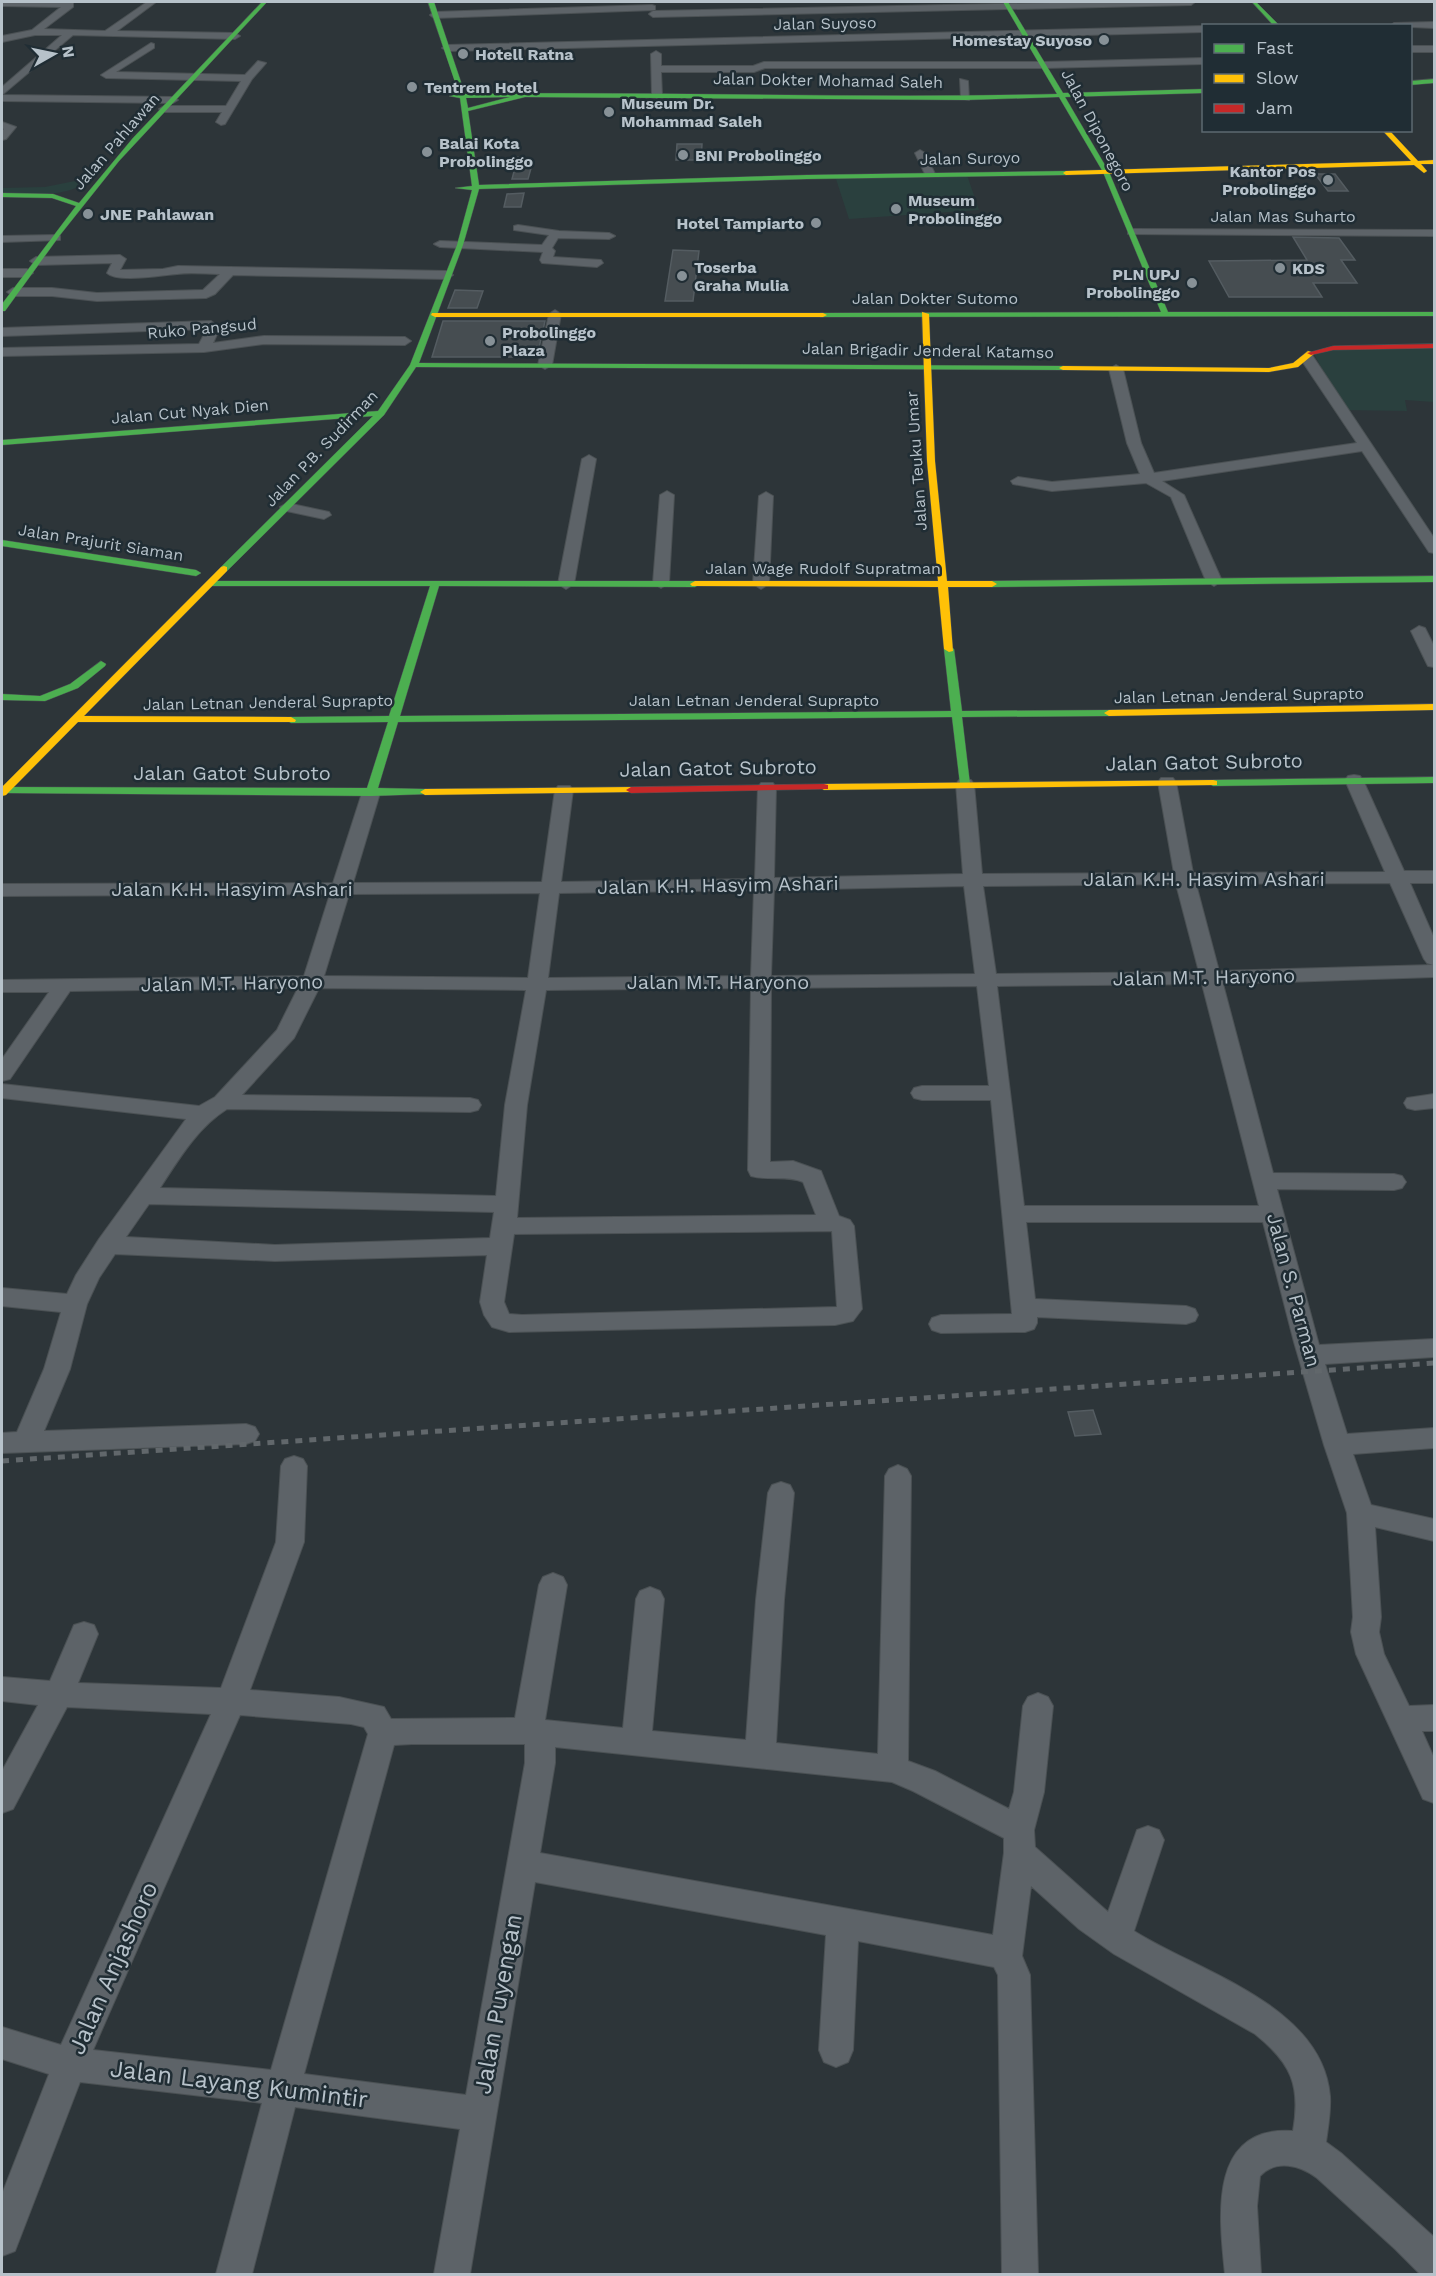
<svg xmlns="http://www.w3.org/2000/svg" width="1436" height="2276" font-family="'Work Sans',sans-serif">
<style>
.green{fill:#2a403e}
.building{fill:#464d51;stroke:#545c61;stroke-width:1.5}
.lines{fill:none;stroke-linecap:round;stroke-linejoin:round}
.street-casing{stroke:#4b5154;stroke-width:2}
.fast-casing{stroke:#4b5154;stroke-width:1}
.slow-casing{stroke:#4b5154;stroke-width:1}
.jam-casing{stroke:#4b5154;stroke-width:1}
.street{fill:#5d6368;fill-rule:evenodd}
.fast{fill:#4caf50;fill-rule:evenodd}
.slow{fill:#ffc107;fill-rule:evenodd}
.jam{fill:#c62828;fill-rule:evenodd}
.rail{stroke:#61676b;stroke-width:5;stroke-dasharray:7 7;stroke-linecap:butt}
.poi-dot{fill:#879197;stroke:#202d34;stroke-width:2}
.labels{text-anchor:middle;stroke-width:5;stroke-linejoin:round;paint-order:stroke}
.far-street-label{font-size:16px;fill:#b7c2ca;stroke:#202d34}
.far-poi-label{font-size:16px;font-weight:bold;fill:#b7c2ca;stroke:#202d34;text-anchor:start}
.street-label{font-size:20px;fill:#b7c2ca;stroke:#202d34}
.near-street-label{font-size:24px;fill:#b7c2ca;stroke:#202d34}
</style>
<rect width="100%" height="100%" fill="#2d3539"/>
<path class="green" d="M967,175l12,35 -130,9 -13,-40z
M90,178c-19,21 -62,16 -88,16v-6l43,-1z
M1392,346l42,1v55l-29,-2 2,11 -63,-1 -31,-58z"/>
<path class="building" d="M677,144h25l-1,16h-25z
M518,157l15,4 -5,18h-16z
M1315,174h20l13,17h-20z
M524,193l-3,14h-17l3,-13z
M1293,237l46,1 16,22h-14l16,23h-44l9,14h-93l-20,-36 98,-1z
M673,250l26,1 -6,50h-28z
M455,290l28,1 -6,17h-29z
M443,321h102l-8,36h-105z
M1093,1410l8,24 -26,2 -7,-24z"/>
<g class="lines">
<g class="street-casing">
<path id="street" d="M2,2l71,1v4l-29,22 61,2 42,-29h9l-39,29 118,2 5,3 -5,3 -162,-4 -71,60v-8l60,-52h-27l-33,7v-6l30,-6 29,-23 -59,-1z
M1096,2h99l-4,3 -538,12 -4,-3 4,-3z
M652,5l3,1v4l-221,8 -4,-3 4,-3z
M1434,22v6l-44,-2 4,-3z
M1204,26v6l-757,19 -5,-3 5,-3z
M151,43l3,1v4l-38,24 129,3 13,-14 8,2 -14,16 -27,45 -4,1 -5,-3 6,-10h-58l-5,-3 5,-3h62l15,-25 -135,-3 -5,-3z
M1410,46h24v6h-24z
M656,51l5,3v12h92l11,-4h280l160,-4v6l-160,4h-279l-11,4h-93l1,23 -5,3 -5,-3 -1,-41z
M960,79l8,2 1,19 -8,-2z
M2,95l171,2 5,3 -5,3 -171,-2z
M2,122l14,5 -10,12 -4,1v-9l2,-2 -2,-1z
M920,150l5,3 10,21 -1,2h-8l-1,-2 -10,-21z
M518,225l41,6 50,2 6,3 -6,3 -51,-1 -6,10 3,3 -2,6 48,3 2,3 -6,4 -55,-4 -2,-3 3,-8 -103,-5 -6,-3 6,-3 102,4 7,-10 -35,-5v-4z
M1132,229l302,1v6l-306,-2v-4z
M56,235l4,1v4l-58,2v-6z
M120,255l6,4 -6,11 43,-1 15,-3 269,5 6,4 -6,4 -214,-4 -18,19 -9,4 -109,3 -45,-5h-39l-6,-4 6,-4h39l45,5 106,-3 17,-16c-14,0 -29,-2 -43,0 -15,1 -60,9 -70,-1l5,-10 -76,2 -6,-4 6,-4z
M2,269h25l6,4 -6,4h-25z
M555,310l6,4 -9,51 -7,4 -7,-4 11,-51z
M211,321l9,7 -7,15 51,-7 141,1 6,4 -6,4 -141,-1 -60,8 -202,4v-8l197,-4 8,-15 -205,7v-8z
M1307,354l5,1 122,183v15l-5,-1 -67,-101 -200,30 22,14 38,86 -8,5 -8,-5 -35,-84 -25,-14 -94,8 -39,-7 -2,-3 7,-4 34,5 88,-8 -13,-31 -18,-74 7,-4 7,4 18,74 13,30 203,-30 -57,-85z
M589,455l7,4 -22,125 -8,5 -8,-5 24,-125z
M667,491l7,4 -5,88 -8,5 -8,-5 7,-88z
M766,492l7,4 -4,88 -8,5 -8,-5 6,-88z
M287,503l42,9 2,3 -7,4 -42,-9 -2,-3z
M1419,626l6,2 9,18v21l-6,-1 -2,-4 -15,-31z
M1354,775l6,1 3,4 41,91h30v12h-24l24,55v39l-211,7 50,189 121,1 8,2 4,6 -4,6 -8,2 -117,-1 42,156 115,-6v18l-109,7 22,70 87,-6v20l-81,6 18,51 63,14v22l-59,-14 6,90 -2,15 5,22 25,52 25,-1v26h-12l12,27v45l-11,-4 -67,-145 -5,-22 2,-15 -6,-104 -23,-68 -30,-103 -31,-120h-237l9,77 151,7 9,3 3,6 -3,6 -9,3 -149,-7v6l-3,6 -9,3 -84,1 -9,-3 -3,-6 3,-6 9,-3 71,-1 -21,-214h-69l-8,-2 -3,-5 3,-5 8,-2h67l-12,-100 -206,2 -1,174 23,-1 28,10 18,45 11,4 4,6 8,83 -9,12 -18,4 -326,7 -17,-5 -8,-12 -4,-13 7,-47 -212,6 -160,-7 -16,24 -12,26 -17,65 -26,62 202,-7 9,3 4,7 -4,7 -9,3 -244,9v-20l15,-1 27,-63 17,-57 -59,-6v-18l65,6 9,-19 23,-36 87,-120 -184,-21v-14l197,22 16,-9 62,-67 21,-42 -228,3 -60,88 -8,2v-22l47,-67h-47v-12l302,-4 26,-82 -328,2v-12l331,-1 29,-90 3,-4h12l3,4 -27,90 189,-1 13,-92 3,-4h12l3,4 -12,92 194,-3 3,-92 3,-4h12l3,4 -2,91 189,-4 -7,-90 3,-4h12l3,4 8,90 192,-1 -16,-91 3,-4h12l3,4 17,91 192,-1 -40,-92 3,-4zM1390,883l34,76 3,4 6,2 -214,6 -23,-87zM1176,884l23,88 -203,2 -13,-88zM964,886l11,88 -204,2 3,-86zM754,890l-3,86 -203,2 11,-85zM540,893l-12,85 -204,-2 25,-82zM1202,984l57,222h-235l-27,-220zM319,988l207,2 -21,115 -9,91 -336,-8c19,-29 37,-60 67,-79l243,3 8,-2 3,-5 -3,-5 -8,-2 -228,-3 52,-57zM751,988l-3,182 3,6c18,5 35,-1 52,6l13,33 -299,3 10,-113 19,-115zM149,1204l345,8 -4,26 -215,7 -149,-8zM832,1231l5,76 -315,8 -13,-1 -5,-12 10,-68z
M1434,1094v14l-19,2 -8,-2 -3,-5 3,-5z
M294,1456l9,3 4,7 -3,76 -54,148 89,7 45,10 7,12 124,-1 24,-133 4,-8 10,-4 10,4 4,8 -22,135 78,8 13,-129 4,-8 10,-4 10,4 4,8 -12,132 94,9 10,-140 12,-107 4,-8 9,-3 9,3 4,8 -10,107 -8,143 102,11 7,-278 4,-7 9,-4 9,4 4,7 -3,285 27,10 74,38 5,-17 9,-86 5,-9 10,-4 10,4 5,9 -9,86 -10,38 1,17 73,65 29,-82 11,-4 11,4 5,10 -30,91c67,42 188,74 196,165 1,16 -2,31 -4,46l15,11 93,84v37h-14l-25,-25 -78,-71c-17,-13 -41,-19 -57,-2l-3,30 4,68h-36c-6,-57 -17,-149 68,-143 8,-46 -2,-68 -38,-97l-141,-80 -35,-25 -48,-43 -9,70 8,19 8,299h-36l-4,-299 -4,-8 -136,-26 -5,109 -5,12 -12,5 -12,-5 -5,-12 7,-115 -291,-53 -65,392h-36l26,-145 -165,-22 -43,167h-36l46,-171 -182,-21 -65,169 -13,5v-62l47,-120 -47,-15v-32l59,18 150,-331 -144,-7 -54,102 -11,4v-42l36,-66 -36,-4v-24l48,4 24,-56 10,-3 10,3 4,9 -20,49 143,5 55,-146 5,-76 4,-7zM240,1715l111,9 13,3 4,7 -97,336 -178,-20zM412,1744h113v19l-59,332 -162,-21 90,-329zM555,1747l337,35 21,9 91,47v15l-11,82 -453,-82 15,-90z"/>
</g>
<g class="fast-casing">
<path id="fast" d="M262,2h5l-148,159 -59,74 -55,76h-3v-7l74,-98 -24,-8 -50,-1v-4l51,1 26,9 54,-65z
M428,2h6l31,92c197,-3 395,5 592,0l-54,-92h5l55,91 141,-4v4l-139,4 44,75 59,140h266v4l-611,1h-3v-4l341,-1 -58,-140 -44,-75 -93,3 -441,-3 -57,14 11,74 328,-10 259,-4 3,2 -3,2 -259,4 -328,10 -16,56 -44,118 644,3 4,2 -4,2 -647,-3 -32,48 -157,156h-6v-4l152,-151 -371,29v-5l376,-29 32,-46 47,-120 15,-55 -17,-2 17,-2 -12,-88 -11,-2 10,-2zM510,97l-42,11 -2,-10z
M1252,2h4l24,24h-6z
M1434,79v4l-24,2v-4z
M2,540l194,30 5,3 -5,3 -194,-30z
M1434,576v6l-442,5 -5,-3 5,-3z
M208,581h487l5,3 -5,3 -256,-1 -39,130 551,-5 -7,-62 5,-3 5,3 8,62 147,-1 5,3 -5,3 -147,1 8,67 -5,3 -5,-3 -8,-67 -554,5 -20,66 47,1 4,1v4l-58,2 -369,-3v-6l365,1 21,-66 -97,1 -5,-3 5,-3 98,-1 41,-130h-219l-5,-3z
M101,661l5,3 -1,2 -27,22 -33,13 -43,-1v-6l38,2 30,-12z
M1434,777v6l-221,3 -5,-3 5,-3z"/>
</g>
<g class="slow-casing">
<path id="slow" d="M1382,130h7l29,31 16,-1v4h-13l6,7 -3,2 -10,-8 -348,10 -3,-2 3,-2 345,-10z
M922,312l7,2 6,147 12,120h45l5,3 -5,3h-44l5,64 -4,1 -5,-3 -6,-62 -246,-1 -2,-2 5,-3h243l-11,-120z
M432,313h391l4,2 -4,2h-388l-4,-2z
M1308,351l7,2 -17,14 -29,5 -206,-2 -4,-2 4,-2 206,2 24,-5z
M224,566l3,1v4l-143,145 207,1 5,3 -1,2h-217l-72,73 -4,1v-9l219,-220z
M1434,704v6l-325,6 -5,-3 5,-3z
M1213,780l4,1v4l-393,5 -5,-3 5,-3z
M631,787l5,3 -1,2 -210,3 -5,-3 5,-3z"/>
</g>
<g class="jam-casing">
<path id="jam" d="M1434,344v4l-101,2 -22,5 -4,-2 26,-7z
M824,784l4,1v4l-197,4 -5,-3 5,-3z"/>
</g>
<use href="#street" class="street"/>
<use href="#fast" class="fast"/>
<use href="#slow" class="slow"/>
<use href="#jam" class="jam"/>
<path class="rail" d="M2,1461l1432,-98"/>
</g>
<g class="poi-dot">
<circle cx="1104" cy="40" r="6"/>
<circle cx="463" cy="54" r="6"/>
<circle cx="412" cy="87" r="6"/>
<circle cx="609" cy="112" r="6"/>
<circle cx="427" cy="152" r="6"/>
<circle cx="683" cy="155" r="6"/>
<circle cx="1328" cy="180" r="6"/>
<circle cx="896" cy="209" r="6"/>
<circle cx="88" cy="214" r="6"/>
<circle cx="816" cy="223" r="6"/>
<circle cx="1280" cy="268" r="6"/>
<circle cx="682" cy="276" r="6"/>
<circle cx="1192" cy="283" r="6"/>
<circle cx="490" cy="341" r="6"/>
</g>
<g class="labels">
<g class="far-street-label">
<text transform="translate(825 23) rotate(-1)" y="6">Jalan Suyoso</text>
<text transform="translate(828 80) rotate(1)" y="6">Jalan Dokter Mohamad Saleh</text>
<text transform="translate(1098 130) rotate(62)" y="6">Jalan Diponegoro</text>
<text transform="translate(116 141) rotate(-49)" y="6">Jalan Pahlawan</text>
<text transform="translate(970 158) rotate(-1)" y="6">Jalan Suroyo</text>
<text x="1283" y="222">Jalan Mas Suharto</text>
<text x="935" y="304">Jalan Dokter Sutomo</text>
<text transform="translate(202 328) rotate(-5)" y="6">Ruko Pangsud</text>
<text transform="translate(928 350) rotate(1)" y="6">Jalan Brigadir Jenderal Katamso</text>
<text transform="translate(190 411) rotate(-5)" y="6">Jalan Cut Nyak Dien</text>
<text transform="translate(321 448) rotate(-46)" y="6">Jalan P.B. Sudirman</text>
<text transform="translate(916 461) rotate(-94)" y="6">Jalan Teuku Umar</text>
<text transform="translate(101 542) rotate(9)" y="6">Jalan Prajurit Siaman</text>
<text x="823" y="574">Jalan Wage Rudolf Supratman</text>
<text transform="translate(1239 695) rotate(-1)" y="6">Jalan Letnan Jenderal Suprapto</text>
<text x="754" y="706">Jalan Letnan Jenderal Suprapto</text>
<text transform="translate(268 702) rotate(-1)" y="6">Jalan Letnan Jenderal Suprapto</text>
</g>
<g class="far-poi-label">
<text x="1092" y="46" text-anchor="end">Homestay Suyoso</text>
<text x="475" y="60">Hotell Ratna</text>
<text x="424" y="93">Tentrem Hotel</text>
<text x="621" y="109">Museum Dr.<tspan x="621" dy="18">Mohammad Saleh</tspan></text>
<text x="439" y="149">Balai Kota<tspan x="439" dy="18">Probolinggo</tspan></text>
<text x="695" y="161">BNI Probolinggo</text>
<text x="1316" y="177" text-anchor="end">Kantor Pos<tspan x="1316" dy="18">Probolinggo</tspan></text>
<text x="908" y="206">Museum<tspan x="908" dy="18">Probolinggo</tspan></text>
<text x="100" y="220">JNE Pahlawan</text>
<text x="804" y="229" text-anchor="end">Hotel Tampiarto</text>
<text x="694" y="273">Toserba<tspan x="694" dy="18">Graha Mulia</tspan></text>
<text x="1292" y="274">KDS</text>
<text x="1180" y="280" text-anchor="end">PLN UPJ<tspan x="1180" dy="18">Probolinggo</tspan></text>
<text x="502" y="338">Probolinggo<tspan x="502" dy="18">Plaza</tspan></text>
</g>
<g class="street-label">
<text transform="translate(1204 762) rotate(-1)" y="7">Jalan Gatot Subroto</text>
<text transform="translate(718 768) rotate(-1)" y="7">Jalan Gatot Subroto</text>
<text x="232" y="780">Jalan Gatot Subroto</text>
<text x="1204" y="886">Jalan K.H. Hasyim Ashari</text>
<text transform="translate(718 885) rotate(-1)" y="7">Jalan K.H. Hasyim Ashari</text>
<text x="232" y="896">Jalan K.H. Hasyim Ashari</text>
<text transform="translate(1204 977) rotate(-1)" y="7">Jalan M.T. Haryono</text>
<text x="718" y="989">Jalan M.T. Haryono</text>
<text transform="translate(232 983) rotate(-1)" y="7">Jalan M.T. Haryono</text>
<text transform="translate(1294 1290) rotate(75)" y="7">Jalan S. Parman</text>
</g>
<g class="near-street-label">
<text transform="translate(113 1968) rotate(-66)" y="8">Jalan Anjashoro</text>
<text transform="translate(498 2004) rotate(-80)" y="8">Jalan Puyengan</text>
<text transform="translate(239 2084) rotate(7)" y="8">Jalan Layang Kumintir</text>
</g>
</g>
<rect width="1436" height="2276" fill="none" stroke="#b7c2ca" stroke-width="6"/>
<rect x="1202" y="24" width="210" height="108" fill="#202d34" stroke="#5c6970" stroke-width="1.5"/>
<rect x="1214" y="44" width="30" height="9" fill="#4caf50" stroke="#5c6970" stroke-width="1.5"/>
<text x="1256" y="54" font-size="18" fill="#b7c2ca">Fast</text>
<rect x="1214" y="74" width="30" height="9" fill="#ffc107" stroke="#5c6970" stroke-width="1.5"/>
<text x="1256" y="84" font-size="18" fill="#b7c2ca">Slow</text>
<rect x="1214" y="104" width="30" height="9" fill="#c62828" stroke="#5c6970" stroke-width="1.5"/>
<text x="1256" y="114" font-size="18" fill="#b7c2ca">Jam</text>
<g transform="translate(54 54) rotate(81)" stroke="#202d34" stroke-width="4.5" paint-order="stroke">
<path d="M0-4.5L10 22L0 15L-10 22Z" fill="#b7c2ca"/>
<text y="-9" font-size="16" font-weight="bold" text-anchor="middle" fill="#b7c2ca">N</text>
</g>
</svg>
